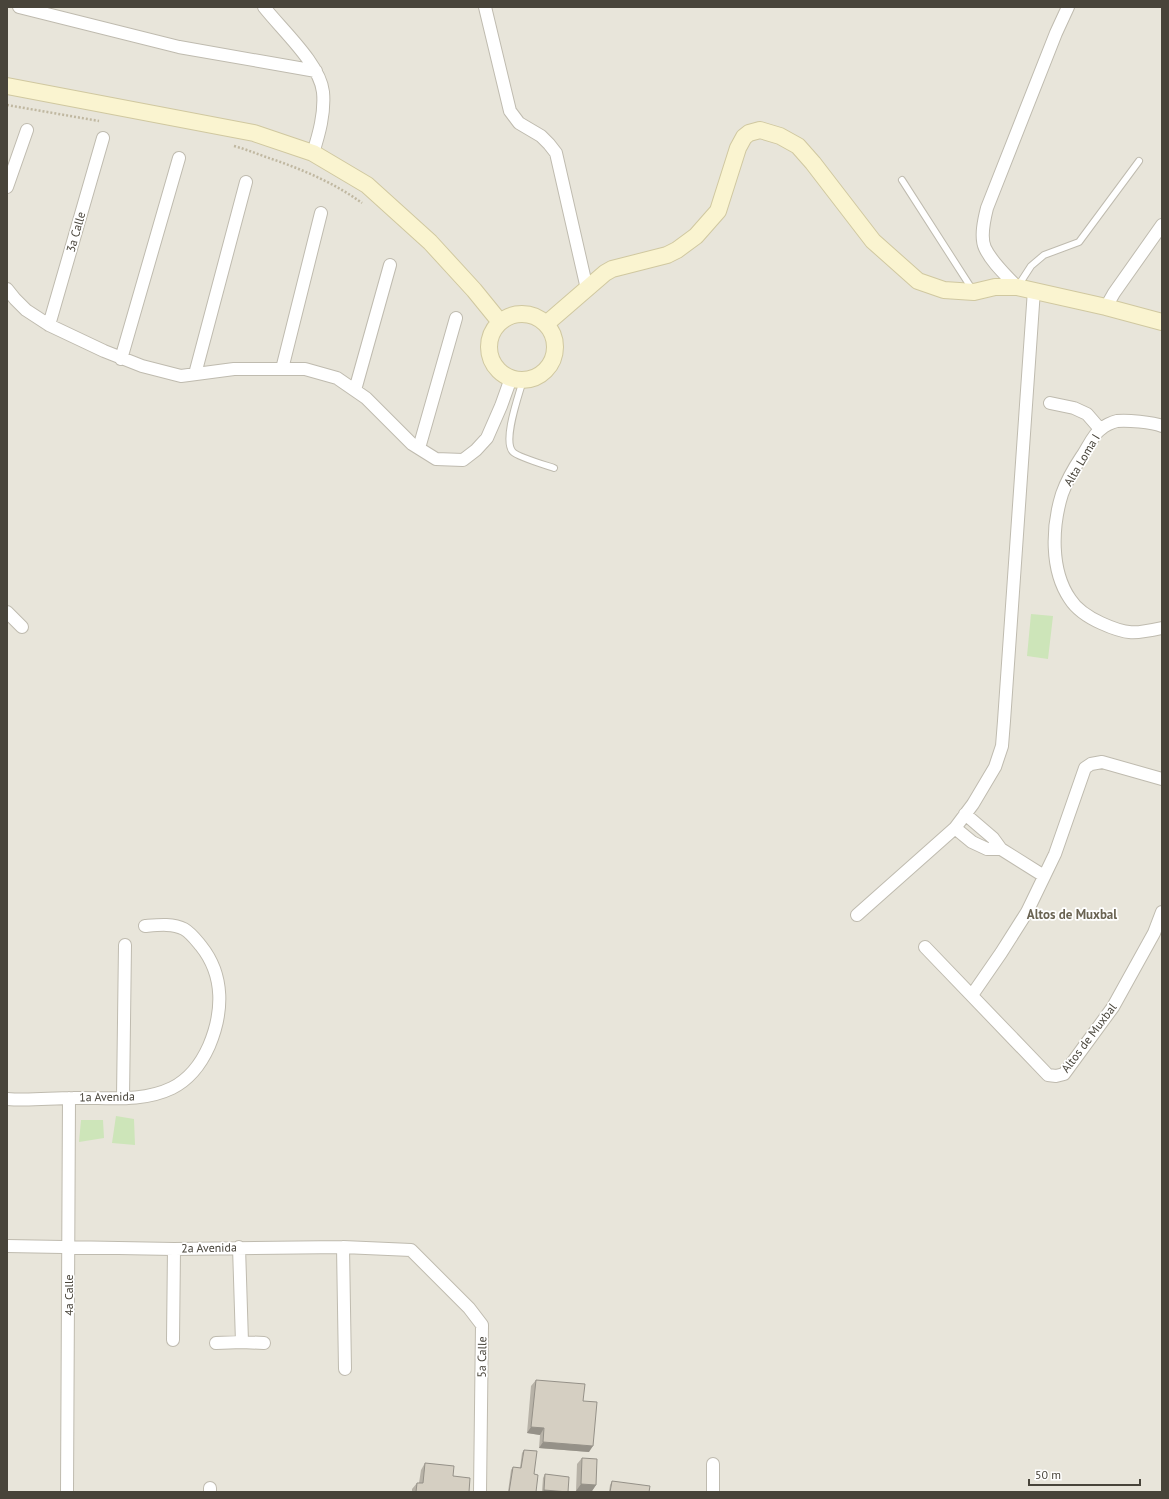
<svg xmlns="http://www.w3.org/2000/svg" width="1169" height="1499" font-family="'PT Sans',sans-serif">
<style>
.residential{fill:#e8e5da}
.green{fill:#cde5b9}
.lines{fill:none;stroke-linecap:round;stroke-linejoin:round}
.lane-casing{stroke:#bfbbaf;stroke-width:8}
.street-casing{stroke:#bfbbaf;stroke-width:14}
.secondary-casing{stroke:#d0c8a0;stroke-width:18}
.path{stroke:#c0b8a1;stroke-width:2.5;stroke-dasharray:2 2;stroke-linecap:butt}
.lane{stroke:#fff;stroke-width:6}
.street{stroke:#fff;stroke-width:12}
.secondary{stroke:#faf4d0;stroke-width:16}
.wall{fill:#b7b2a7}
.shaded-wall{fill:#959188}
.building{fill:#d5cfc2;stroke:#959188}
.labels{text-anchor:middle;stroke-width:3.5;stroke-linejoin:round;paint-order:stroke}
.street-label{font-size:12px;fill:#48443a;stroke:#fff}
.neighbourhood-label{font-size:13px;font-weight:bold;fill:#6a6352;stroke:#fff}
</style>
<rect width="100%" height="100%" fill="#f5f3ec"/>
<path class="residential" d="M7,7h1155v1485h-1155z"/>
<path class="green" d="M1031,614l22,2 -5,43 -21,-3z
M116,1116l18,3 1,26 -23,-2z
M81,1120h22l1,18 -25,4z"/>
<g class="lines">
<g class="lane-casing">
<path id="lane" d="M902,180l70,109
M1018,286l13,-20 13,-11 35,-13 60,-81
M523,380c-4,15 -21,61 -10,72 5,5 32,13 41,16"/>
</g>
<g class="street-casing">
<path id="street" d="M19,7l160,40 137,24
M264,7c18,23 56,57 59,85 2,21 -4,42 -10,61
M485,7l25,104 9,12 22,13 8,8 7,9 31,136
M7,187l20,-57
M1017,287c-11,-12 -25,-24 -32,-39 -5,-11 -1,-28 2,-40l69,-175 12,-26
M7,289l8,10 11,11 23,15 55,26 38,15 39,10 53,-7h71l32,9 29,20 46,46 24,15 27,1 13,-10 11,-12 14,-32 10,-28
M1106,307l8,-14 48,-68
M49,325l54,-187
M121,359l58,-201
M282,369l39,-156
M195,374l51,-192
M355,390l35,-125
M1050,403l24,5 13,6 13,15
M1162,426c-10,-4 -35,-6 -45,-5 -5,1 -13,5 -16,8 -7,4 -14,20 -19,27 -8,12 -15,24 -20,38 -10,32 -12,76 8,105 7,11 20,19 31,24 26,12 34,11 61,5
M419,448l37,-130
M7,612l15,15
M965,814l28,24 8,11 43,27
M955,828l17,14 15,7h14
M857,915l98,-87 18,-24 22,-37 7,-21 2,-25 30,-431
M925,947l123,128 8,1 8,-2 49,-67 41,-74 8,-21
M972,995l29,-42 26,-41 28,-58 30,-86 6,-4 11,-2 60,17
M123,1098l2,-153
M7,1099c22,2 44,-1 66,-1 33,-1 68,5 99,-10 18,-9 29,-24 37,-42 14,-33 16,-70 -8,-100 -5,-6 -10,-13 -17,-17 -11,-6 -27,-4 -39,-3
M7,1246l167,3 169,-2 68,3 58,58 13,17 -2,167
M239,1247l3,95
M343,1247l2,122
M173,1340l1,-91
M216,1343l26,-1 22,1
M210,1488v4
M67,1492l2,-394
M713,1492v-28"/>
</g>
<g class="secondary-casing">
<path id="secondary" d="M7,86l247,47 59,20 54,32 63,57 44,48 26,32
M489 347a33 33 0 1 1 66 0a33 33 0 1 1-66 0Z
M546,324l59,-51 7,-4 55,-14 10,-5 19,-14 22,-25 20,-63 6,-11 5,-4 11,-3 20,6 18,10 15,17 60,78 45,40 26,9 30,2 21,-5h22l89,20 56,15"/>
</g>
<path class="path" d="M7,105l92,16
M234,146c11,3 21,7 32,11 33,11 67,25 96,46"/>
<use href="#lane" class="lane"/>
<use href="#street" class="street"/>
<use href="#secondary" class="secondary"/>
</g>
<path class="wall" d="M536,1380l47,21 6,51 -50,-4 1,-13 -13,-2 4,-47z
M524,1450l10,24 2,18h-28l3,-22 2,-3 7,1 2,-15z
M582,1458l14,27 -4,6h-16l1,-27z
M425,1463l28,13 16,16h-57v-3l5,-6h2l2,-13z
M545,1474l23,18h-26l1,-14z
M612,1481l37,11h-40l1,-7z"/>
<path class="shaded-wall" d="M531,1427l13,1 -4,7 -13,-2z
M543,1442l50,4 -4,6 -50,-4z
M581,1484l15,1 -4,6h-16z
M544,1490l24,2h-26z"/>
<path class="building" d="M536,1380l49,4 -2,17 14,1 -4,44 -50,-4 1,-14 -13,-1z
M524,1450l13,1 -3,23 4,1 -2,17h-27l4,-25 8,1z
M582,1458l15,1 -1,26 -15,-1z
M425,1463l29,3 -1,10 17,2 -1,14h-53l1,-9h6z
M545,1474l24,3 -1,15 -24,-2z
M612,1481l38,5 -1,6h-39z"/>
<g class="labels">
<g class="street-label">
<text transform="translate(76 232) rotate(-74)" y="4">3a Calle</text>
<text transform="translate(1082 460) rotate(-59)" y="4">Alta Loma I</text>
<text transform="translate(1089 1038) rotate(-53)" y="4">Altos de Muxbal</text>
<text transform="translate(107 1097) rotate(-1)" y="4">1a Avenida</text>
<text transform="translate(209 1248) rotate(-1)" y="4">2a Avenida</text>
<text transform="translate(69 1295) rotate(-90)" y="4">4a Calle</text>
<text transform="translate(482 1357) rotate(-89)" y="4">5a Calle</text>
</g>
<g class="neighbourhood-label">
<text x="1072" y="919">Altos de Muxbal</text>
</g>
</g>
<rect width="1169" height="1499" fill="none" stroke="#48443a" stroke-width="16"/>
<path d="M1029 1479v6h111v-6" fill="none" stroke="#48443a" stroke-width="2"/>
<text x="1035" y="1479" font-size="12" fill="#48443a" stroke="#ffffff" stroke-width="3" paint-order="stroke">50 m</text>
</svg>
